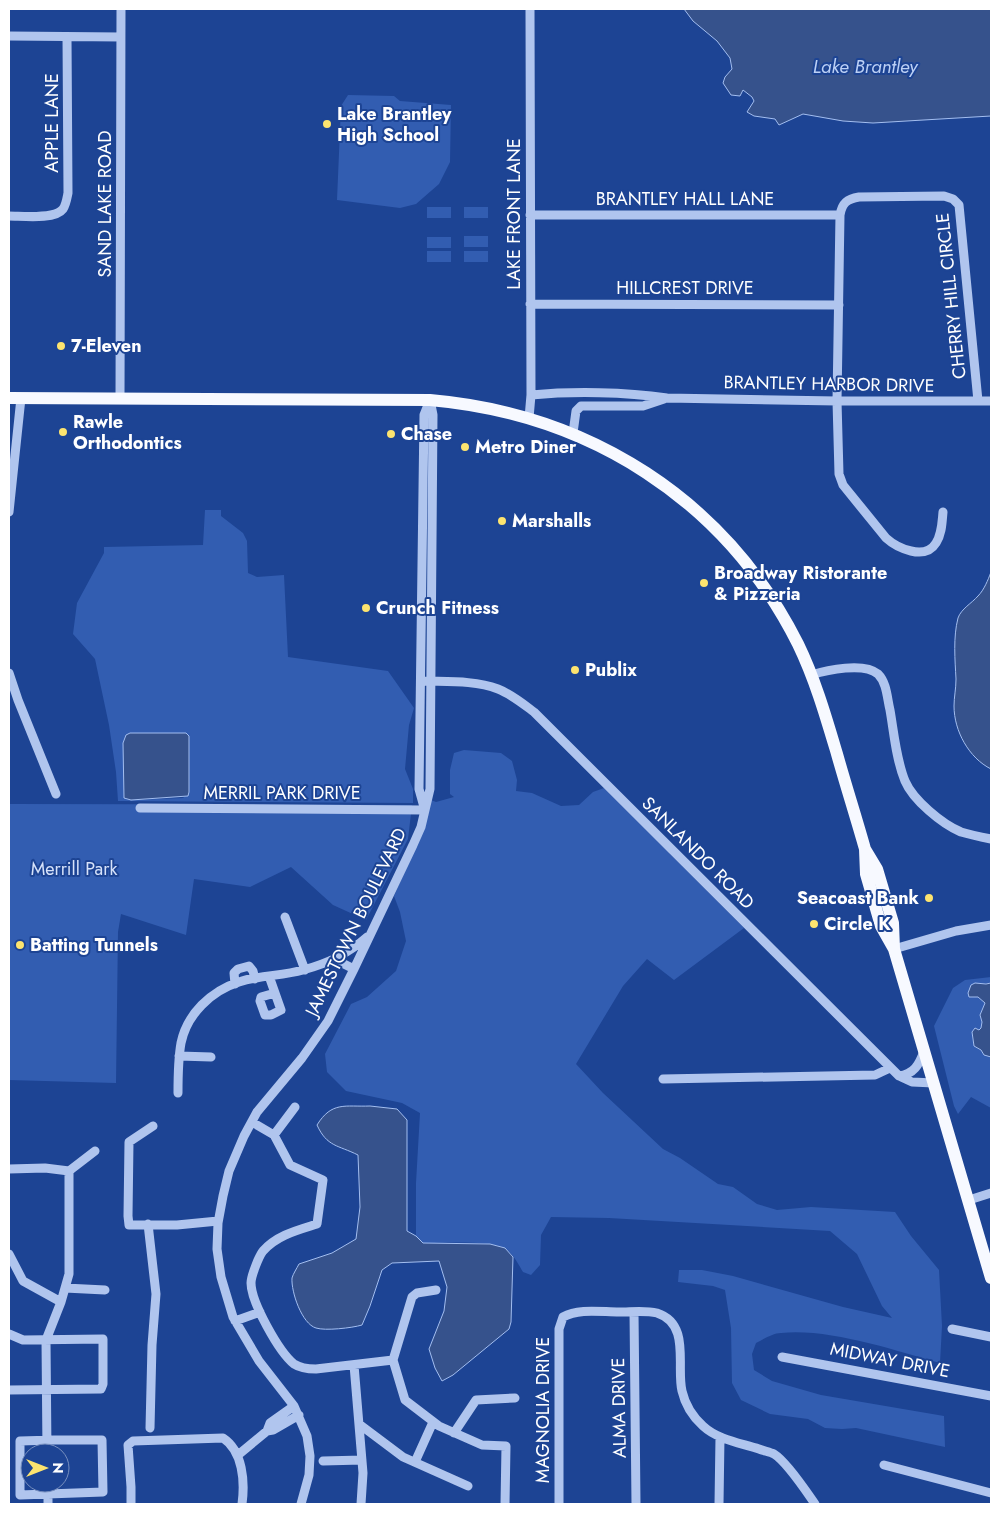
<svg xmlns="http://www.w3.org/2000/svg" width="1000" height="1513" font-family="Jost,sans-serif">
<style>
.green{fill:#325db1;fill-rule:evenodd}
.water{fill:#36528c;stroke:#a3bef0}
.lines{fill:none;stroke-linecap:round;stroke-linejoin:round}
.minor{stroke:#b0c5ee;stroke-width:9}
.major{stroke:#f7f9ff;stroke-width:12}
.poi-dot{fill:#fde46f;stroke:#1d4494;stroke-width:2}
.labels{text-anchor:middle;stroke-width:4;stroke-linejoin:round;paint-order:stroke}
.poi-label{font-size:18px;font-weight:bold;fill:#fff;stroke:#1d4494;text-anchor:start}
.street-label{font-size:18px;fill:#fff;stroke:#1d4494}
.park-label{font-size:18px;fill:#d6e2fa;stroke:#1d4494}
.water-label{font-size:19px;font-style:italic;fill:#bcd0f5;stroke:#1d4494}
</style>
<rect width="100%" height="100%" fill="#1d4494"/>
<path class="green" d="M348,95l46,1 6,5 51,4 -1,57 -11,22 -23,20 -16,4 -63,-8 4,-94z
M427,207h24v11h-24z
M464,207h24v11h-24z
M464,236h24v11h-24z
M427,237h24v11h-24z
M427,251h24v11h-24z
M464,251h24v11h-24z
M205,510h16v6l22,17 4,8 1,32 9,4 27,-2 4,82 100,14 26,37 -5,17 -4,44 8,20v14l-295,-2 -2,-29 -7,-47 -14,-66 -22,-25 4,-31 27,-50v-6l99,-2zM188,781l1,11 -6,6 -52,2 -7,-2z
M464,750l37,3 11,8 5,19 -1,11 16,2 29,13 18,-1 14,-13 11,-4 140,140 -70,52 -27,-21 -24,27 -47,78 27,29 60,56 17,9 38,26 15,3 24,17 20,6 34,-3 84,5 16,24 28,34 3,56 -2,37c-47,-13 -111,-35 -159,-30 -8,0 -17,6 -25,10l-4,11 2,16 18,11 49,14 123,21 1,31 -89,-19 -14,1 -17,-1 -17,-9 -38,-5 -29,-14 -9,-17 -1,-55 -6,-38 -12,-4 -35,-4 1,-12h23l31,6 110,31 49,11 -10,-12 -25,-52 -27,-23 -221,-13 -58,-1 -10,18 -1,30 -9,10 -8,-3c-4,-7 -11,-20 -19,-24 -16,-8 -62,-5 -81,-5l-7,-7v-53l4,-70 -18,-10 -56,-12 -19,-19 -2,-18 26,-50 16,-7 29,-26 10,-30 -6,-29 -6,-16 30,-68 7,-28 5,2 18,-5 -4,-3v-24l4,-17z
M9,804l403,1 -4,34 -42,81 -33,-15 -42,-38 -41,20 -56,-8 -8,56 -65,-21 -3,18 -2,151 -107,-3z
M991,977v6l-10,1 -12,13h9l7,6 -5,12 2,7 -1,6 -9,8 2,10 17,11v51l-20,-11 -13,17 -4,-8 -20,-80 19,-38 12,-8z"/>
<path class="water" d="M684,9h307v107l-118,7 -30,-2 -40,-7 -24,11 -4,-6 -21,-3 -7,-4 7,-11 -2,-4 -9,-7 -3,6 -9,-1 -8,-12 2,-6 7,-8 -2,-11 -13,-17 -24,-20z
M991,572v197c-22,-11 -37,-38 -37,-63 0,-9 2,-17 2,-27 -1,-19 -3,-42 2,-61 3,-9 14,-15 20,-22 6,-6 10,-16 13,-24z
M130,733h56l3,3v56l-1,4 -57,4 -7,-2 -1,-55 3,-8z
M975,983l11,1 5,-1v74l-7,-2 -3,-5 -7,-4 -2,-14 3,-4 4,2 2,-2 1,-6 -2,-7 5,-12 -7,-6h-9l-1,-4 3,-8z
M370,1106l27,3 10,11v111l9,5 7,7 67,1 15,4 8,9 -2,65 -2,7 -56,46 -11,6 -7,-13 -6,-19 15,-38 3,-24 -8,-26 -47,2 -10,7 -12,36 -8,19c-10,3 -37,6 -46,3 -14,-4 -25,-36 -24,-50 1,-4 5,-10 7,-14l33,-11 24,-14 4,-32 -2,-52c-20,-10 -31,-8 -41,-30 15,-24 28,-18 53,-19z"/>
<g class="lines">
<path class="minor" d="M9,36l112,1
M530,215h310
M9,216c13,0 46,4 54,-7 3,-4 4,-11 5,-16l-1,-156
M530,304l309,1
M531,395c43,-4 94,-3 136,3l170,3h154
M120,399l1,-390
M529,418l2,-23 -1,-386
M573,433l3,-22 5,-5h62l21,-7
M9,512l12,-114
M943,512c-1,10 -1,22 -7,31 -11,18 -39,5 -50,-5l-43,-53 -4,-11 -2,-73 3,-186c2,-12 7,-16 19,-18l85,-1 9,3 6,6 19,196
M9,673l9,27 38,94
M811,675c16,-5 53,-13 67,-1 9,9 9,24 12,36 4,23 6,49 15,71 8,19 37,43 56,51 10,3 20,5 30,7
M421,681c25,1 53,-1 77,8 13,5 24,14 36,23l365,364 13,6 22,1
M424,807l-5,-18 5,-374 6,-15
M140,808l284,2
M285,917l20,53
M894,949l62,-18 35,-6
M334,959l20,10
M269,976l12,34 -10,5h-6l-5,-14 1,-4 14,-4
M235,984l-1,-11 4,-4 11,-3 4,5 2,8
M179,1056l32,1
M899,1076c15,-2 20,-11 25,-25
M663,1079l212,-4 15,-7
M178,1093c0,-17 0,-33 3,-50 6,-29 30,-52 58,-61 21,-7 43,-6 64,-12 23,-6 46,-17 64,-33
M295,1107l-21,28 16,30 33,15 -6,44c-19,6 -40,11 -54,27 -4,5 -12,25 -12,32 0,19 28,69 43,81 6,4 14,5 22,5l77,-9
M252,1122l22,13
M153,1126l-24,16 -1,74 1,9h48l41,-4
M9,1169l36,-1 24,3
M69,1171l26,-20
M969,1200l22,-7
M148,1224l8,70 -4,51 -2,83
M9,1254l14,27 38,21
M65,1288l40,2
M436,1290l-19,3 -5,4 -19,63 12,40 34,26 43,19 24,1 -1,58
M634,1312l2,192
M235,1321l25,-9
M952,1329l39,8
M9,1334l14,6 80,-1v45l-2,5 -92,1
M782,1357l209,39
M354,1365l9,108 -2,31
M359,1424l44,33 65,29
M267,1431l3,-8 24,-17
M454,1433l22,-33 39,-2
M54,1440h48l1,52 -83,3v-54z
M47,1453l-1,-113 15,-38 8,-28v-103
M238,1455l29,-24 6,-1 26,-15
M323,1461l39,-1
M415,1462l18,-40
M884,1465l107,28
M48,1483v21
M131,1504v-17l-3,-42 5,-4 90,-3c20,13 22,44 19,66
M301,1504l8,-29 1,-19 -3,-20 -13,-30 -35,-45 -26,-44 -12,-40 -4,-28 1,-26 5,-27 6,-25 15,-35 13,-24 45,-54 26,-37 26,-52 59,-124 8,-18 9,-38 3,-374 -3,-15
M559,1504v-175l4,-12c16,-9 38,-5 56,-5 12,0 26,-2 38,1 34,11 19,53 25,78 3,13 11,26 21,35 15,14 38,17 56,23 5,2 11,3 15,5 13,8 32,37 41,50
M719,1504l1,-67"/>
<path class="major" d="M9,398l421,2c159,14 295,99 368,244 17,35 28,73 39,110 9,32 19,63 28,95l12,20 16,54 1,26
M865,849l1,25 15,52 13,23 97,329"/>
</g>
<g class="poi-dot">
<circle cx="327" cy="124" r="5"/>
<circle cx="61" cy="346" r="5"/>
<circle cx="63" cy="432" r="5"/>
<circle cx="391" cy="434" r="5"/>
<circle cx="465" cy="447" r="5"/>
<circle cx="502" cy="521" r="5"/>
<circle cx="704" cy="583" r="5"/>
<circle cx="366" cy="608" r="5"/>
<circle cx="575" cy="670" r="5"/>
<circle cx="929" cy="898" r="5"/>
<circle cx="814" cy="924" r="5"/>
<circle cx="20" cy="945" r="5"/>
</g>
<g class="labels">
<g class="poi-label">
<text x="337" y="120">Lake Brantley<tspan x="337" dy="21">High School</tspan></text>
<text x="71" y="352">7-Eleven</text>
<text x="73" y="428">Rawle<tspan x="73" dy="21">Orthodontics</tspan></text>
<text x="401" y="440">Chase</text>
<text x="475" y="453">Metro Diner</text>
<text x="512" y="527">Marshalls</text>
<text x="714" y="579">Broadway Ristorante<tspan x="714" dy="21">&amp; Pizzeria</tspan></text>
<text x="376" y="614">Crunch Fitness</text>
<text x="585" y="676">Publix</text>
<text x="919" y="904" text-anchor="end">Seacoast Bank</text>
<text x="824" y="930">Circle K</text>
<text x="30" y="951">Batting Tunnels</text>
</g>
<g class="street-label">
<text transform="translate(52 123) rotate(-90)" y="6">APPLE LANE</text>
<text x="685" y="205">BRANTLEY HALL LANE</text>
<text transform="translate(105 204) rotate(-90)" y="6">SAND LAKE ROAD</text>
<text transform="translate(514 214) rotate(-90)" y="6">LAKE FRONT LANE</text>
<text x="685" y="294">HILLCREST DRIVE</text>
<text transform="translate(951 296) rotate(-96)" y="6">CHERRY HILL CIRCLE</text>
<text transform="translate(829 384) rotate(1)" y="6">BRANTLEY HARBOR DRIVE</text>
<text x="282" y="799">MERRIL PARK DRIVE</text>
<text transform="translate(698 853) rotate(45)" y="6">SANLANDO ROAD</text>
<text transform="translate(356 922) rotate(-64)" y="6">JAMESTOWN BOULEVARD</text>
<text transform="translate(890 1360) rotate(11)" y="6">MIDWAY DRIVE</text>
<text transform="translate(619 1408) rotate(-91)" y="6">ALMA DRIVE</text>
<text transform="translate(543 1410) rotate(-90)" y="6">MAGNOLIA DRIVE</text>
</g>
<g class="park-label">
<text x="74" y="875">Merrill Park</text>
</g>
<g class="water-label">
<text x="865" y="73">Lake Brantley</text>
</g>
</g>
<rect width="1000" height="1513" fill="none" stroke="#ffffff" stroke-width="20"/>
<g transform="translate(45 1468) rotate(90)"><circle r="24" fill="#1d4494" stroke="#778fbf"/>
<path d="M0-4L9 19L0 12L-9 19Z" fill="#fde46f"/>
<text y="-8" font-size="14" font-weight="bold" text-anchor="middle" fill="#ffffff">N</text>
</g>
</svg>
